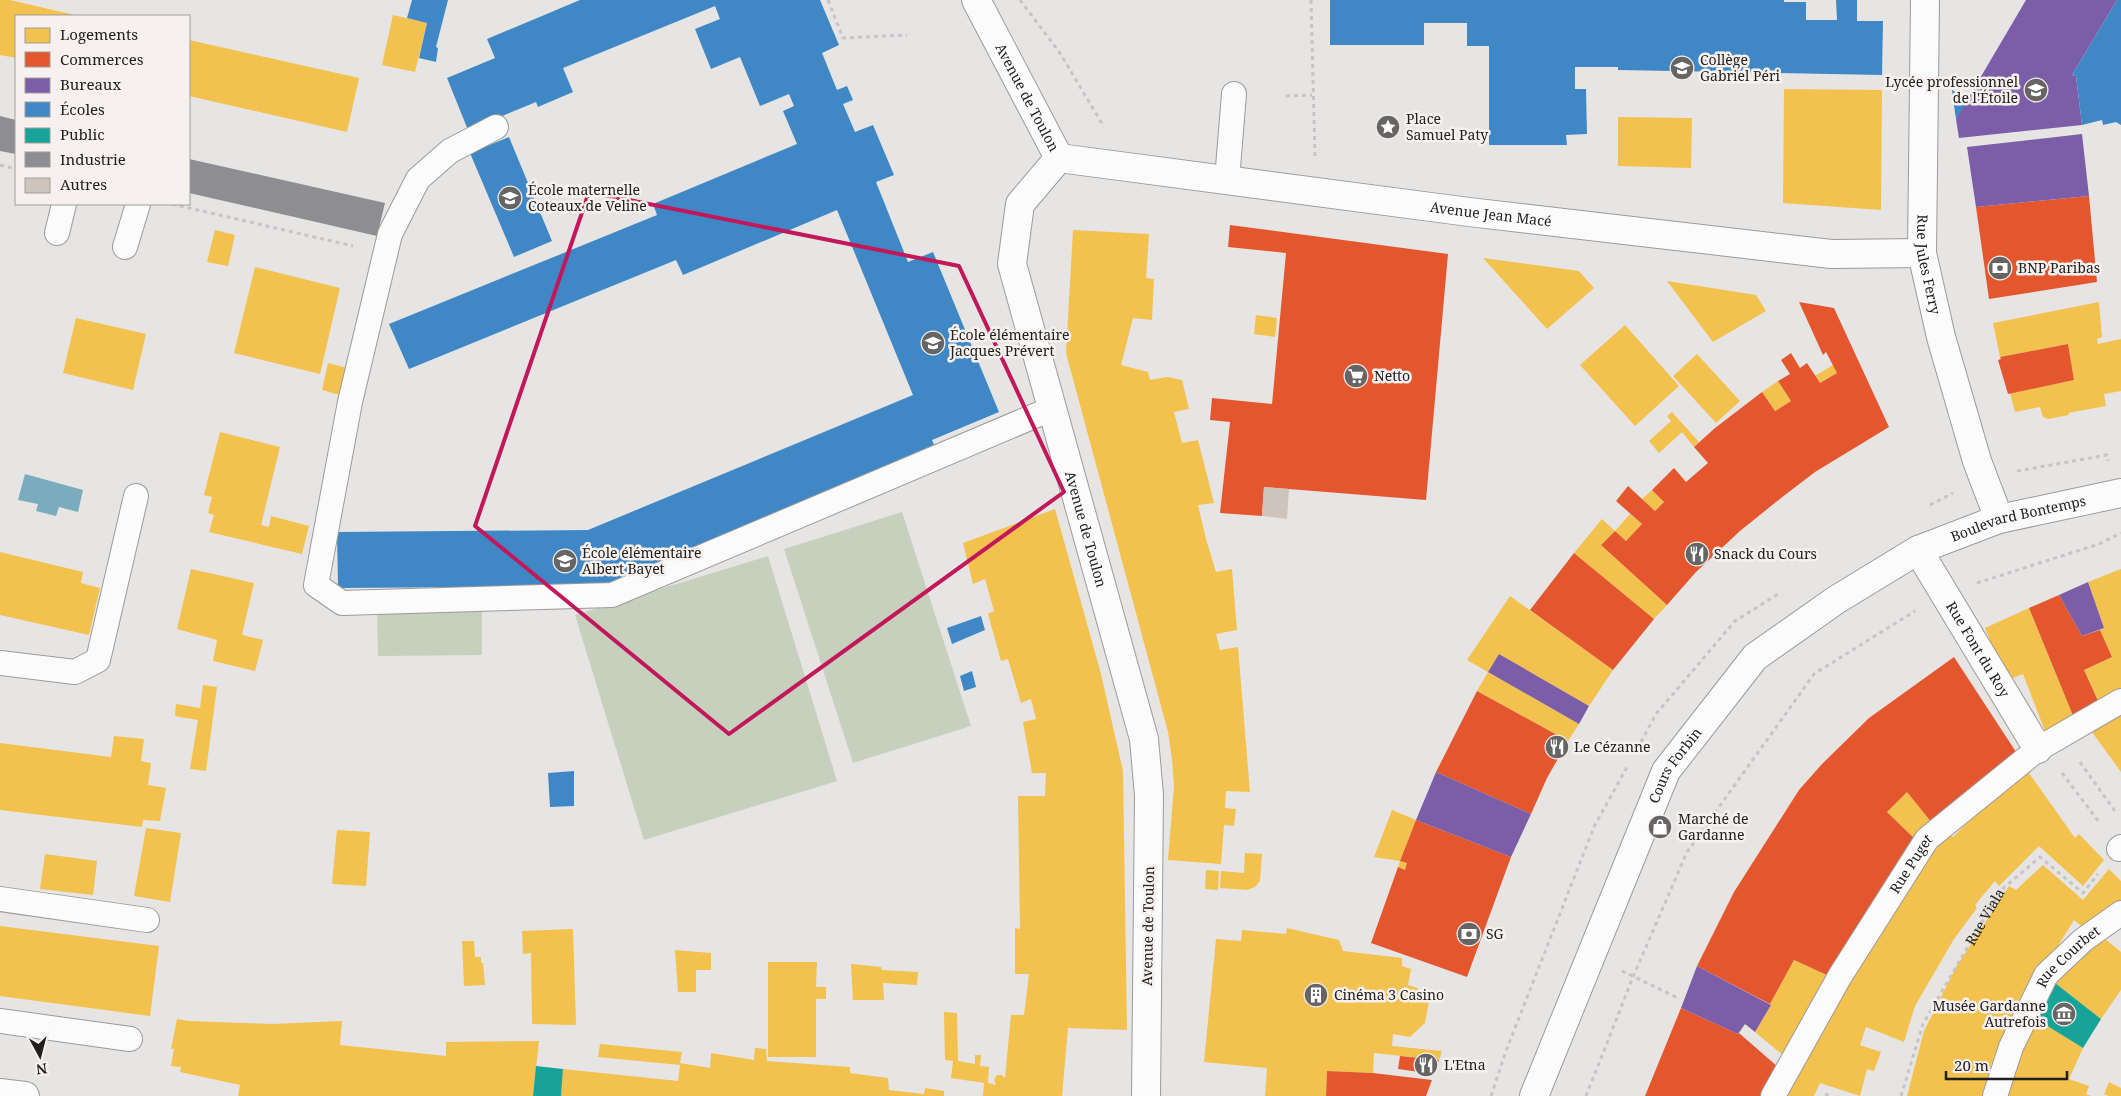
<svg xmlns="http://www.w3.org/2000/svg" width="2121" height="1096" font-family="'Noto Serif',serif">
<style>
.green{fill:#c6d0bc}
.water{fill:#7aacbd}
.homes{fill:#f2c14e}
.shops{fill:#e4572e}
.offices{fill:#7b5ea7}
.schools{fill:#3f88c5}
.public{fill:#17a398}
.industry{fill:#8d8d92}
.building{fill:#cfc4bc}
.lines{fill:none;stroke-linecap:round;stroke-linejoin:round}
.lane-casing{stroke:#9c9a99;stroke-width:26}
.street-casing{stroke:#9c9a99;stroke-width:30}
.secondary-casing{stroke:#9c9a99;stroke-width:30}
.path{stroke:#c6c4c4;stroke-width:3;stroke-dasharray:4 4;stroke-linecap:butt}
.lane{stroke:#fbfbfb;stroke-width:24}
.street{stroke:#fbfbfb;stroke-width:28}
.secondary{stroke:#fbfbfb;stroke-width:28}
.marked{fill:none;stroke:#c2185b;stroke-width:4;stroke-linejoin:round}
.labels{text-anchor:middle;stroke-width:5;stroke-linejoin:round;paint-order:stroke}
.poi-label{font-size:14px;fill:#22201f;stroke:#f6f1ee;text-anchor:start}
.street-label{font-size:14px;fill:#22201f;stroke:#f6f1ee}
</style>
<rect width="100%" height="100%" fill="#e7e5e3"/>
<path class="green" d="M902,512l69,214 -118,37 -69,-214z
M768,556l69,225 -193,59 -69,-225z
M482,610v45l-104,1 -1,-45z"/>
<path class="water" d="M25,474l58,16 -5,22 -19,-5 -3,9 -20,-5 2,-7 -20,-4z"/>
<path class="homes" d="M0,0h10l69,16h-63v42l-16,-3z
M393,15l34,8 -12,49 -33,-7z
M189,40l170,38 -12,54 -158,-36z
M1784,89l98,1 -1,120 -98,-7z
M1618,117l74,1 -1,50 -73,-2z
M215,230l20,5 -7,31 -21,-4z
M1073,230l76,4 -3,44 8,1 -2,41 -19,-2 -12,47 27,7 2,8 17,-3 15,3 7,29 -15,3 8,31 16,-3 16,63 -16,2 8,34 10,33 16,-3 5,61 -21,4 4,16 18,-3 12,145 -24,-1 -1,17 11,1 -2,17 -10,-1 -3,39 -53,-4 6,-74 -2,-27 -4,-27 -102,-379z
M1483,258l96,13 15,17 -47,41z
M255,267l85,21 -20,86 -86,-21z
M1667,281l89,14 10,16 -53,31z
M2099,302l3,35 -5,2 1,5 23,-5v52l-17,3 2,12 -38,7 1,2 -21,4 -5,-2 -3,-10 -25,5 -5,-19 64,-13 -6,-36 -68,13 -7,-34z
M1256,315l21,3 -2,19 -21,-3z
M76,318l70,16 -13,56 -70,-17z
M1625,325l54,61 -44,40 -55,-61z
M1697,354l43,47 -24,22 -43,-47z
M328,363l19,5 -7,27 -18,-5z
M1833,365l4,8 -17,10 -5,-7z
M1778,381l13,20 -16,10 -13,-19z
M1672,412l27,30 -5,5 -12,-15 -23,21 -10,-12 22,-20 -4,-5z
M220,432l60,15 -19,78 8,2 2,-11 38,10 -7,28 -93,-22 5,-17 -6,-2 4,-16 -8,-2z
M1652,490l12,12 -9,9 -13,-12z
M1055,509l46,165 22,97 4,259 -59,-2 -6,68h-79l1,-13 -33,-5 2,-17 -8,-1 -1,-48 13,1 1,48 17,3v-9h6l-1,11 9,1 -1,16 8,2 -2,-5 3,-5h5l3,3 6,-63h13l5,-41h-14v-46l5,1 -2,-133h27l1,-23h-14l-9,-51 13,-3 -5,-20 -10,4 -13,-44 -7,2 -13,-47 6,-3 -9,-32 -12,5 -10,-41z
M1630,514l12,10 -16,17 -11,-10z
M1602,519l13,12 -14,14 66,60 -13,14 -80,-66z
M0,552l83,20 -2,11 19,5 -11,47 -89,-20z
M191,569l63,14 -12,52 21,5 -8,31 -42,-10 4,-21 -40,-11z
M2121,569v121l-22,13 -15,-33 28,-13 -12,-27 4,-2 -16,-46z
M1510,596l103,74 -24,36 -90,-52 -11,18 -21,-12z
M2029,608l45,110 -29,13 -22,-57 -17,7 -21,-53z
M1488,672l91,52 -11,17 -91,-50z
M203,685l14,2 -11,84 -16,-2 8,-49 -23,-4 1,-12 24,4z
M2121,711v61l-32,-44z
M114,736l30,3 -3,22 10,2 -3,22 18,3 -6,33 -17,-1 -1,7 -142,-17v-67l111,14z
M2024,766l51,72 4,-4 25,26 -21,26 -44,-40 -40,40 -4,-5 -20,24 2,3 -23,31 -39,67 -11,36 -38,-15 -6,18 21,7 -7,19 -7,-2 -7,27 -40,-13 -6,13h-33l56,-94 92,-145 20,-23 4,3z
M1907,792l25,31 -16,17 -29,-28z
M1392,810l24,10 -16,41 -26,-4z
M146,828l35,5 -11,69 -36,-6z
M337,830l33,2 -4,54 -34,-2z
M1245,853l17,1 -2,27 -5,6 -8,3 -27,-2 1,-17 23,2z
M45,854l52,7 -4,34 -53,-6z
M1400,861l7,2 -2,7 -7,-3z
M2043,865l40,35 26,-31 12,12v20l-19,17 -17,11 -11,-9 -67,108 -16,37 -8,31h-76l17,-65 32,-64 53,-81 7,4z
M1206,870l13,1 -1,19 -13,-1z
M0,926l159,20 -9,70 -150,-20z
M1287,928l52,12 4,11 59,7v8l9,3 -3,16 9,3 12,14 -4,21 -15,14 -17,-3 -1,12 50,5 -3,9 -65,-7 -1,20 -46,-2 -1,25h-61l2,-28 -63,-6 12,-123 25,2 1,-11 44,4z
M573,929l3,96 -44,-1 -1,-71 -8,1 -1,-23z
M2099,934l22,18v38l-20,29 -46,-36z
M462,941h12l1,16h6v6h2l2,22 -21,1z
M675,950l36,3v17h-15v22h-18z
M1794,960l35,16 -45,80 -29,-24 16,-27 -1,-1z
M768,962h49l-1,25h10v12h-10v58h-48z
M851,964l30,3 1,3 36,2 -1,13 -34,-2 1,17h-31z
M2033,1017l50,31 -14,31 20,7 -3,8 5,2h-87z
M177,1019l12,2 83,3 70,-3 -2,24 106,11v-14l93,-1 -6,55h-295l2,-11 -60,-13 1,-5 -10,-1 3,-17h-3z
M600,1044l82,8 -2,11 30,5 1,-15 43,7 1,-12 11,1 1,12 83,6v6l38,5 1,12 35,4 1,-6 19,3v5h-383l2,-27 115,12 2,-16 -82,-8z
M2109,1082l12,6v8h-12l-5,-2z"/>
<path class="shops" d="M2089,196l8,86 -108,17 -13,-92z
M1230,225l218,29 -22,246 -162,-13 -2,29 -42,-3 10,-91 -20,-2 2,-22 60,6 14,-151 -58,-6z
M1799,302l35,6 55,119 -74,45 -34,26 -41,33 -44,41 -29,33 -66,-60 14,-14 11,10 16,-17 -26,-23 12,-15 27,25 9,-9 -12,-12 22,-22 12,14 22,-19 -14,-16 21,-19 47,-36 13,19 16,-10 -13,-20 12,-7 -9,-14 10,-7 9,15 7,-5 13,20 17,-10 -11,-21 -3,3z
M2068,344l6,36 -66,14 -10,-34 3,-1 -1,-2z
M1574,553l80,66 -41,51 -83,-60z
M2059,595l23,41 18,-6 12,27 -28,13 15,33 -25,15 -45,-110z
M1954,657l64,98 -86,68 -25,-31 -20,20 29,28 -87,136 -35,-16 -24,44 -73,-38 37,-74 65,-102 23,-26 47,-46z
M1477,691l91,50 -21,37 -16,36 -95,-42z
M1416,820l95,37 -44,120 -96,-34 27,-76 7,3 2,-7 -7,-2z
M1681,1008l57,26 1,-1 39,34 -18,29h-115z
M1400,1056l39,4 -5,14 -36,-5z
M1327,1071l46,2 59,7 -6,16h-100z"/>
<path class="offices" d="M2026,0h91l-45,75 4,1 6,49 -123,13 -3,-19z
M2082,134l7,62 -113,11 -9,-60z
M2088,582l16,46 -22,8 -23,-41z
M1499,654l90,52 -10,18 -91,-52z
M1436,772l95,42 -20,43 -95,-37z
M1697,966l74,39 -16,27 -10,-8 -7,10 -57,-26z"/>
<path class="schools" d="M412,0h36l-12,47 2,1 -2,14 -17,-4 8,-35 -20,-5z
M580,0h240l19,45 -17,8 15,37 10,-4 6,14 -10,4 12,28 18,-7 21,50 -18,7 32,80 25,-10 66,160 -67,28 3,7 -321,134 -23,5 -253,2 -1,-56 251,-2 325,-135 -76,-185 -154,65 -7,-15 -267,109 -20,-45 268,-109 -4,-11 144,-60 -14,-33 11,-5 -5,-12 -29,12 -20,-49 -29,12 -16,-40 25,-10 -5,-13 -152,62 10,24 -35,15 -2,-5 -68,28 -21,-52 48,-20 -8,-19z
M1330,0h454v2h22v18h31l-1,-20h21v21h26l-1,54 -264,-5v-3h-43v22h11l1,45 -21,1 1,10h-78v-99h-22v-23h-43v22h-94z
M2117,0h4v125l-5,-3 -13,3 -1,-5 -20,5 -6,-49 -4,-1z
M1952,90l17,9 -13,20 -3,-20z
M509,137l43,104 -38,16 -44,-104z
M981,616l4,14 -33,14 -5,-16z
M972,671l4,16 -12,4 -4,-15z
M574,771v35l-24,1 -2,-34z"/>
<path class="public" d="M2055,983l46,36 -18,29 -50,-31z
M536,1066l27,3 -2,27h-28z"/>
<path class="industry" d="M0,116l16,4v34l-16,-3z
M189,159l196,44 -8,33 -188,-43z"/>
<path class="building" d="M1264,487l25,2 -2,30 -25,-3z"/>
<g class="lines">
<g class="lane-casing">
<g id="lane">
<path d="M496,127l-46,24 -32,28 -28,55 -40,168 -34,183 26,18 270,-8 439,-186"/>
<path d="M1227,180l7,-86"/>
<path d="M57,233l7,-29"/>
<path d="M125,247l13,-43"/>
<path d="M0,663l75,9 23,-12 38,-164"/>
<path d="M2119,849l2,-2"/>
<path d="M0,899l147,21"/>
<path d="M0,1021l130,18"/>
<path id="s2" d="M1773,1096l67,-120 87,-137 111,-90 83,-48"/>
<path id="s3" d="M1995,1096l16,-49 35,-72 37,-35 38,-27"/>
</g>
</g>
<g class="street-casing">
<g id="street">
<path id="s4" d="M1059,158l-39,46 -8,60 132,475 5,56 -3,301"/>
<path id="s5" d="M1918,550l120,199"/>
</g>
</g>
<g class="secondary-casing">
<g id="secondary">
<path id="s6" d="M976,0l83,158 410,54 362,42 91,-1"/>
<path id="s7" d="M1925,0l-3,253 19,84 36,124 22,58"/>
<path d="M0,1093l25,3"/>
<path id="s8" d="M1534,1096l132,-325 89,-114 81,-57 82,-50 81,-31 122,-26"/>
</g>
</g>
<g class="path">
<path d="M828,0l15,38 64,-3"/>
<path d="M1020,0l40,53 44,74"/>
<path d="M1311,0l4,157"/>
<path d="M1286,96l26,-1"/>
<path d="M0,165l16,4"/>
<path d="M172,204l181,42"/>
<path d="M2017,471l90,-16 1,6"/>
<path d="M1930,505l23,-12"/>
<path d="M1977,583l122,-39 22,-11"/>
<path d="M1641,742l15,-28 79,-93 45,-28"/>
<path d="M2080,762l37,52"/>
<path d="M2062,773l37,49"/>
<path d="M1622,971l56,27"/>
<path d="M1825,1094l6,2"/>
<path d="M1491,1096l15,-45 88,-224 33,-60"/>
<path d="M1586,1096l47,-119 54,-125 127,-178 101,-63"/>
<path id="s1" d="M1901,1096l22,-72 77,-133 40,-34 43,36 15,-19"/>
</g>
<use href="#lane" class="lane"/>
<use href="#street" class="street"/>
<use href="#secondary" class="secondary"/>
</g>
<path class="marked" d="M589,192l370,74 105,226 -335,242 -254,-208z"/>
<defs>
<g id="school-disc" transform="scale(1.25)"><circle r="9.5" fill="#676564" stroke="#f6f1ee"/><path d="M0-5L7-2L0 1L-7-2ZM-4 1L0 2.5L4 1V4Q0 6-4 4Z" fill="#fff"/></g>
<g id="sight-disc" transform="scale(1.25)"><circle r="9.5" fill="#676564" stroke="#f6f1ee"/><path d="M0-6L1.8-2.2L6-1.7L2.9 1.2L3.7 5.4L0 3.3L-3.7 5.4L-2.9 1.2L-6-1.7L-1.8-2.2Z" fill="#fff"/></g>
<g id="bank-disc" transform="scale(1.25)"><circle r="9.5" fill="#676564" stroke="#f6f1ee"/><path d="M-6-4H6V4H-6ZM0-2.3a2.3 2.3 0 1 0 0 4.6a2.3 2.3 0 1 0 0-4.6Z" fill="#fff"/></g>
<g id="supermarket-disc" transform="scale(1.25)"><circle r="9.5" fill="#676564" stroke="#f6f1ee"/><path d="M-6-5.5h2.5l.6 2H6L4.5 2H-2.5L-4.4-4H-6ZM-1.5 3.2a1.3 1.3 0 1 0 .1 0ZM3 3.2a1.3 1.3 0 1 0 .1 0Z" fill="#fff"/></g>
<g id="restaurant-disc" transform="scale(1.25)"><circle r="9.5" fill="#676564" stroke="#f6f1ee"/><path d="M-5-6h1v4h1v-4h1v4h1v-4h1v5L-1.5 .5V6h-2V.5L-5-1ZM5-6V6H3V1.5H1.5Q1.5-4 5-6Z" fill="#fff"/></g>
<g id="shop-disc" transform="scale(1.25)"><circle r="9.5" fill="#676564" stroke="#f6f1ee"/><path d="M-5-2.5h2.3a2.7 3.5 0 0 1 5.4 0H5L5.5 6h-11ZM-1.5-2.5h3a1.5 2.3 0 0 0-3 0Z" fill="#fff"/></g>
<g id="building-disc" transform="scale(1.25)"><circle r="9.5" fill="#676564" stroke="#f6f1ee"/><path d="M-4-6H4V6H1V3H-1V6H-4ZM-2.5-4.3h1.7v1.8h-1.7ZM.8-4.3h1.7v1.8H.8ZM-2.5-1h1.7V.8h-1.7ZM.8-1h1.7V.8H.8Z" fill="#fff"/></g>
<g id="museum-disc" transform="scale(1.25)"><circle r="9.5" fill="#676564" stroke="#f6f1ee"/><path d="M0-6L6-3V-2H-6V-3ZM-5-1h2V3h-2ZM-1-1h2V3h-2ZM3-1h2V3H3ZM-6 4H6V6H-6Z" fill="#fff"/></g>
</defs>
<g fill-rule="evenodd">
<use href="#school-disc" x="1682" y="68"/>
<use href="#school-disc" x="2036" y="90"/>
<use href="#sight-disc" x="1388" y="127"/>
<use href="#school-disc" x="510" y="198"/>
<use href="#bank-disc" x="2000" y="268"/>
<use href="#school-disc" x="933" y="343"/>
<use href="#supermarket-disc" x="1356" y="376"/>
<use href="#restaurant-disc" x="1697" y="554"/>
<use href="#school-disc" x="565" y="561"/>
<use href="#restaurant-disc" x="1557" y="747"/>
<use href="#shop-disc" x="1660" y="827"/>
<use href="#bank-disc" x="1469" y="934"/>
<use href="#building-disc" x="1316" y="995"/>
<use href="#museum-disc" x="2064" y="1014"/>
<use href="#restaurant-disc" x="1426" y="1065"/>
</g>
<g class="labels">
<g class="poi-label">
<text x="1700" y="65">Collège<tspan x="1700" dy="16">Gabriel Péri</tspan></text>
<text x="2018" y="87" text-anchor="end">Lycée professionnel<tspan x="2018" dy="16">de l'Étoile</tspan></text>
<text x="1406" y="124">Place<tspan x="1406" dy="16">Samuel Paty</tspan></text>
<text x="528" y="195">École maternelle<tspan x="528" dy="16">Coteaux de Veline</tspan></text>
<text x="2018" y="273">BNP Paribas</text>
<text x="950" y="340">École élémentaire<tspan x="950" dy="16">Jacques Prévert</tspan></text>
<text x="1374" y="381">Netto</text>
<text x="582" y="558">École élémentaire<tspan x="582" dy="16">Albert Bayet</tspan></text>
<text x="1714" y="559">Snack du Cours</text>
<text x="1574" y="752">Le Cézanne</text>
<text x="1678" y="824">Marché de<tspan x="1678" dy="16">Gardanne</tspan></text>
<text x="1486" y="939">SG</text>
<text x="1334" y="1000">Cinéma 3 Casino</text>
<text x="2046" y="1011" text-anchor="end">Musée Gardanne<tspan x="2046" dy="16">Autrefois</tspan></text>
<text x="1444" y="1070">L'Etna</text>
</g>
<g class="street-label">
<text dy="5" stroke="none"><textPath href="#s6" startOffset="110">Avenue de Toulon</textPath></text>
<text dy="5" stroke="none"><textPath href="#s6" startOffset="614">Avenue Jean Macé</textPath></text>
<text dy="5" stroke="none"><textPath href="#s7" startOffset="265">Rue Jules Ferry</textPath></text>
<text dy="5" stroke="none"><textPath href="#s8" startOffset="796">Boulevard Bontemps</textPath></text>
<text dy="5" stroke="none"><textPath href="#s4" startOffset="396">Avenue de Toulon</textPath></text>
<text dy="5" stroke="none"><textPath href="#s5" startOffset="116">Rue Font du Roy</textPath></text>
<text dy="5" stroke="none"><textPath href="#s8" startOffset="360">Cours Forbin</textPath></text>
<text dy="5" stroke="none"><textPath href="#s2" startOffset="270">Rue Puget</textPath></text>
<text dy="5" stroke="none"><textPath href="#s1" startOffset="199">Rue Viala</textPath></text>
<text transform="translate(1148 926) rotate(-89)" y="5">Avenue de Toulon</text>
<text dy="5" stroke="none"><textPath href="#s3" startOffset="160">Rue Courbet</textPath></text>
</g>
</g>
<rect x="15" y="15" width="175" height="190" fill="#f6f1ee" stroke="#a19d9b"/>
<rect x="25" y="28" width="25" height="15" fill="#f2c14e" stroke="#a19d9b"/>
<text x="60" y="40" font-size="15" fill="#22201f">Logements</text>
<rect x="25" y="52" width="25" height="15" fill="#e4572e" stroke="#a19d9b"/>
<text x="60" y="65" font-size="15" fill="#22201f">Commerces</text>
<rect x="25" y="78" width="25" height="15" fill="#7b5ea7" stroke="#a19d9b"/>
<text x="60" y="90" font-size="15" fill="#22201f">Bureaux</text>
<rect x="25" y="102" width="25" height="15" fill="#3f88c5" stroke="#a19d9b"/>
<text x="60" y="115" font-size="15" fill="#22201f">Écoles</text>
<rect x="25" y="128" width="25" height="15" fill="#17a398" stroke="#a19d9b"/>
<text x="60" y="140" font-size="15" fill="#22201f">Public</text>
<rect x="25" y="152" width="25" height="15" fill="#8d8d92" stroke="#a19d9b"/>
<text x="60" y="165" font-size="15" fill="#22201f">Industrie</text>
<rect x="25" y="178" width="25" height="15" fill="#cfc4bc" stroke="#a19d9b"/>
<text x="60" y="190" font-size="15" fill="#22201f">Autres</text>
<g transform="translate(40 1056) rotate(173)" stroke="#f6f1ee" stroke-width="4" paint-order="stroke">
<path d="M0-4L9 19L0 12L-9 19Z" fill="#22201f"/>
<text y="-8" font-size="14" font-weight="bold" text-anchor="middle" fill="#22201f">N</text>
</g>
<path d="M1946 1071v8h121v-8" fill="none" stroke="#22201f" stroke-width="2.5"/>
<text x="1954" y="1071" font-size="15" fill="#22201f" stroke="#f6f1ee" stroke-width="4" paint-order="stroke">20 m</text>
</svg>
